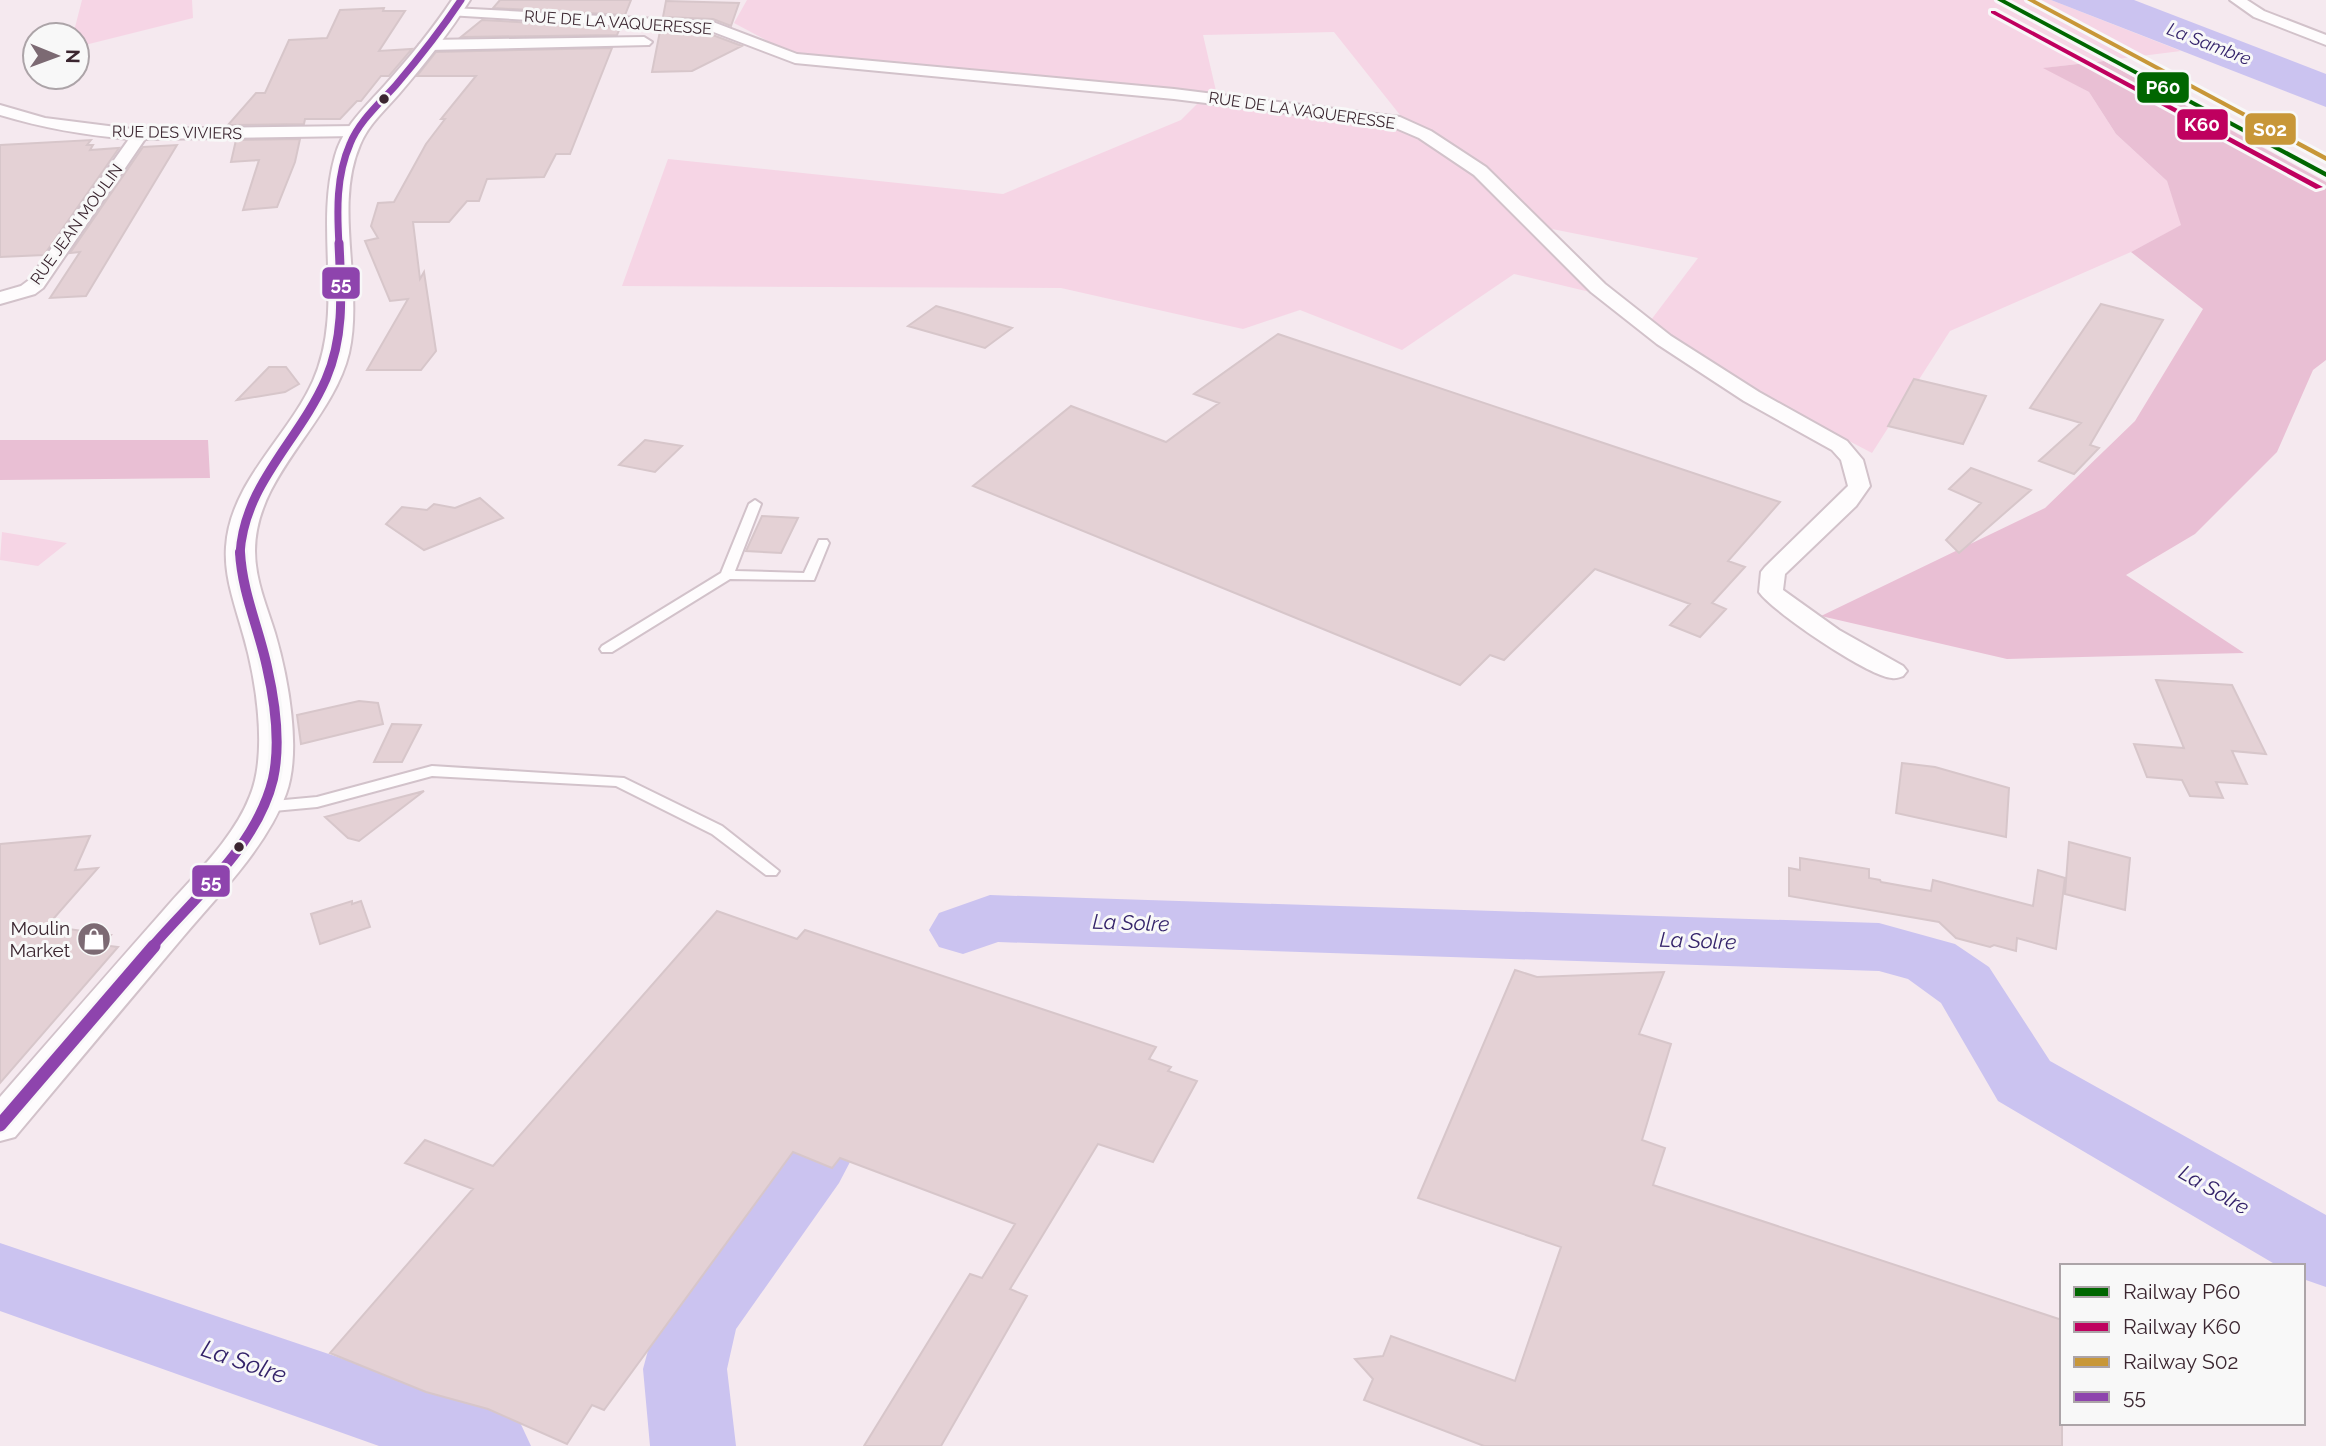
<svg xmlns="http://www.w3.org/2000/svg" width="2326" height="1446" font-family="Raleway,sans-serif">
<style>
.green{fill:#f6d5e5}
.forest{fill:#e9bfd4}
.water{fill:#cbc3f0}
.lines{fill:none;stroke-linecap:round;stroke-linejoin:round}
.river{fill:#cbc3f0;fill-rule:evenodd}
.building{fill:#e4d1d5;stroke:#d7c6ca;stroke-width:2}
.service-casing{stroke:#d2c2ca;stroke-width:4}
.minor-casing{stroke:#d2c2ca;stroke-width:4}
.tertiary-casing{stroke:#d2c2ca;stroke-width:4}
.service{fill:#fefcfd;fill-rule:evenodd}
.minor{fill:#fefcfd;fill-rule:evenodd}
.tertiary{fill:#fefcfd;fill-rule:evenodd}
.bus-1-far3-casing{stroke:#f8f8f8;stroke-width:10}
.bus-1-far2-casing{stroke:#f8f8f8;stroke-width:13}
.bus-1-far1-casing{stroke:#f8f8f8;stroke-width:16}
.bus-1-casing{stroke:#f8f8f8;stroke-width:18}
.bus-1-far3{stroke:#8e44ad;stroke-width:7}
.bus-1-far2{stroke:#8e44ad;stroke-width:9}
.bus-1-far1{stroke:#8e44ad;stroke-width:10}
.bus-1{stroke:#8e44ad;stroke-width:13}
.rail-1-casing{stroke:#f8f8f8;stroke-width:6}
.rail-2-casing{stroke:#f8f8f8;stroke-width:6}
.rail-3-casing{stroke:#f8f8f8;stroke-width:6}
.rail-1{fill:#060;fill-rule:evenodd}
.rail-2{fill:#bf005f;fill-rule:evenodd}
.rail-3{fill:#c89738;fill-rule:evenodd}
.bus-dot{fill:#3b2630;stroke:#f8f8f8;stroke-width:2.5}
.labels{text-anchor:middle;stroke-width:6;stroke-linejoin:round;paint-order:stroke}
.far-street-label{font-size:16px;fill:#3b2630;stroke:#f8f8f8}
.far-water-label{font-size:18px;font-style:italic;fill:#34236a;stroke:#f8f8f8}
.poi-label{font-size:19px;fill:#3b2630;stroke:#f8f8f8;text-anchor:end}
.water-label{font-size:21px;font-style:italic;fill:#34236a;stroke:#f8f8f8}
.near-water-label{font-size:24px;font-style:italic;fill:#34236a;stroke:#f8f8f8}
.line-badge{stroke:#f8f8f8;stroke-width:2.5}
.badge-label{font-size:19px;text-anchor:middle;font-weight:bold;fill:#fff}
</style>
<rect width="100%" height="100%" fill="#f5e9ef"/>
<path class="green" d="M82,0h110l1,18 -116,29v-12h-4z
M747,0h1304l130,51 -136,17 44,24 27,42 51,47 15,44 -51,27 -181,79 -78,122 -134,-70 -87,-63 47,-62 -146,-29 38,63 -76,-18 -112,76 -102,-40 -57,19 -182,-41 -439,-2 46,-127 335,35 178,-74 20,-20 199,15 -66,-83 -131,3 14,60 -429,-43 -54,-29z
M2,532l65,11 -29,23 -38,-6z"/>
<path class="forest" d="M2104,61l222,121v178l-13,10 -36,82 -82,82 -69,41 118,78 -237,6 -186,-43 224,-108 90,-87 68,-112 -72,-57 50,-27 -14,-44 -51,-47 -27,-42 -46,-24z
M0,440h208l2,38 -210,2z"/>
<path class="water" d="M2051,0h83l192,74v33z"/>
<g class="lines">
<path class="river" d="M990,895l889,28 76,21 34,23 61,94 276,154v72l-23,-8v-13h-25l-280,-165 -57,-98 -33,-24 -29,-8 -881,-29 -35,12 -24,-7 -10,-17 10,-17z
M812,1132l27,9 11,21 -11,21 -103,146 -9,40 9,77h-86l-7,-77 14,-52 12,-25 116,-151z
M0,1243l518,175 13,28h-152l-379,-135z"/>
</g>
<path class="building" d="M500,0h131l-6,15 -132,-7z
M666,1l73,2 -8,23 -18,-7 -50,-2z
M384,8l-1,3h22l-26,40 33,-2 -23,27h-8l-20,25h-4l-17,18h-35l-1,5 -76,1 28,-32h9l24,-53 38,-2 13,-28z
M482,20l138,8 -3,7 -156,2z
M660,31l50,3 32,12 -50,25 -40,1z
M612,48l-42,106h-14l-12,23 -57,2 -8,22h-12l-18,21h-36l7,57 4,-7 12,79 -15,19h-54l41,-71 -18,2 -25,-60 13,-3 -7,-12 7,-23 16,-1 32,-58 19,-25h-4l35,-43h-59l19,-24z
M300,139l-5,23 -18,45 -34,3 16,-50 -28,2 5,-22z
M91,140l-4,5h6l-3,5 29,-2 -75,107 -44,2v-112z
M177,145l-91,151 -36,2 30,-46 -10,1 73,-106z
M2101,304l62,16 -73,125 9,3 -25,26 -35,-13 42,-38 -51,-15z
M936,306l25,7 51,15 -27,20 -77,-22z
M1278,334l502,168 -52,59 17,6 -33,36 14,6 -26,28 -30,-12 20,-21 -95,-35 -91,91 -14,-5 -30,30 -487,-199 98,-80 95,36 53,-39 -25,-9z
M269,367h17l13,17 -14,8 -48,8z
M1914,379l72,17 -23,48 -75,-18z
M645,440l37,6 -27,26 -36,-7z
M1971,468l60,22 -72,63 -13,-13 35,-37 -32,-14z
M480,498l23,20 -79,32 -38,-26 16,-17 25,3 7,-6 21,4z
M762,516l36,2 -17,35 -35,-2z
M2156,680l76,5 34,69 -34,-3 15,33 -31,-2 7,16 -33,-2 -8,-16 -35,-3 -13,-33 50,4z
M359,701l19,2 5,21 -82,20 -4,-29z
M392,724l29,1 -19,37h-28z
M1902,763l33,4 74,21 -3,49 -110,-24z
M424,791l-65,50 -11,-3 -23,-21z
M90,836l-15,34 23,-2 -51,58 64,9 -9,10 16,2 -118,136v-239z
M2069,842l61,16 -5,52 -60,-16z
M1800,858l69,11v9l11,2 1,2 50,9 2,-11 100,26 5,-36 27,8 -9,71 -39,-11 -1,13 -22,-6 -4,2 -34,-9 -17,-16 -150,-26v-28l11,2z
M352,901v3l9,-3 9,26 -50,17 -9,-30z
M717,911l80,28 8,-9 351,117 -7,12 22,8 -3,4 29,10 -44,81 -55,-18 -88,145 17,7 -86,150h-77l106,-172 12,4 33,-54 -175,-66 -8,10 -39,-16 -189,258 -12,-5 -25,39 -79,-35 -62,-17 -96,-39 143,-164 -68,-26 20,-23 68,26z
M1515,970l22,7 127,-5 -25,62 32,10 -29,96 23,8 -12,37 409,135v126h-578l-120,-46 9,-21 -18,-20 28,-3 8,-20 124,45 46,-134 -143,-49z"/>
<g class="lines">
<g class="service-casing">
<path id="service" d="M755,500l6,4 -26,67 69,2 15,-33h8l2,3 -15,37 -84,-1 -118,73h-10l-2,-3 2,-3 119,-73 28,-69z
M432,766l192,12 98,48 57,45 -3,4h-10l-54,-41 -96,-48 -184,-10 -115,31 -54,5 -7,-5 7,-5 54,-5z"/>
</g>
<g class="minor-casing">
<path id="minor" d="M2230,0h17l17,11 62,24v10l-72,-28z
M453,8l260,14 84,32 377,35 226,28 31,14 55,36 119,117 66,52 88,56 88,49 16,19 7,26 -14,20 -71,68 -2,16 56,40 64,36 4,5 -4,5c-3,1 -7,3 -11,2 -24,-2 -119,-66 -133,-86l2,-20 4,-5 83,-81 -7,-26 -9,-10 -88,-49 -87,-57 -66,-52 -117,-117 -55,-37 -28,-12 -217,-27 -379,-36 -84,-32 -263,-16 -2,-3 2,-3z
M644,37l8,5 -3,3 -222,5 -8,-5 8,-5z
M0,105l45,13 87,11 225,-3 8,5 -8,5 -212,3 -102,149 -8,6 -35,10v-12l21,-6 8,-6 100,-141c-45,-4 -86,-11 -129,-24z"/>
</g>
<g class="tertiary-casing">
<path id="tertiary" d="M452,0h18c-21,33 -45,64 -71,94 -14,16 -31,31 -39,51 -27,62 4,142 -11,208 -17,71 -94,122 -94,198 0,29 12,56 20,82 13,44 27,118 11,161 -20,54 -67,100 -103,143 -56,66 -112,133 -168,200l-15,4v-44c54,-62 108,-124 163,-186 30,-35 70,-71 87,-115 18,-43 6,-118 -7,-162 -8,-29 -19,-57 -17,-87 4,-65 62,-110 87,-166 32,-72 1,-151 22,-225 8,-29 31,-50 50,-71 24,-27 47,-55 67,-85z"/>
</g>
<use href="#service" class="service"/>
<use href="#minor" class="minor"/>
<use href="#tertiary" class="tertiary"/>
<g class="bus-1-far3-casing">
<path id="bus-1-far3" d="M339,245c-2,-34 -3,-69 11,-101 9,-23 30,-41 46,-59 23,-27 45,-55 65,-85"/>
</g>
<g class="bus-1-far2-casing">
<path id="bus-1-far2" d="M240,554c4,-70 59,-113 86,-175 19,-44 15,-89 13,-136"/>
</g>
<g class="bus-1-far1-casing">
<path id="bus-1-far1" d="M152,947c43,-50 105,-101 121,-168 8,-36 2,-77 -6,-112 -8,-38 -25,-75 -27,-115"/>
</g>
<g class="bus-1-casing">
<path id="bus-1" d="M0,1125l154,-179"/>
</g>
<use href="#bus-1-far3" class="bus-1-far3"/>
<use href="#bus-1-far2" class="bus-1-far2"/>
<use href="#bus-1-far1" class="bus-1-far1"/>
<use href="#bus-1" class="bus-1"/>
<g class="rail-1-casing">
<path id="rail-1" d="M1997,0h8l321,172v5z"/>
</g>
<g class="rail-2-casing">
<path id="rail-2" d="M1991,11h4l328,176 -7,2 -325,-176z"/>
</g>
<g class="rail-3-casing">
<path id="rail-3" d="M2027,0h8l291,156v5z"/>
</g>
<use href="#rail-1" class="rail-1"/>
<use href="#rail-2" class="rail-2"/>
<use href="#rail-3" class="rail-3"/>
</g>
<defs>
<g id="shop-disc" transform="scale(1.75)"><circle r="9.5" fill="#7c6a73" stroke="#f8f8f8"/><path d="M-5-2.5h2.3a2.7 3.5 0 0 1 5.4 0H5L5.5 6h-11ZM-1.5-2.5h3a1.5 2.3 0 0 0-3 0Z" fill="#fff"/></g>
</defs>
<g fill-rule="evenodd">
<use href="#shop-disc" x="94" y="939"/>
</g>
<g class="bus-dot">
<circle cx="384" cy="99" r="6"/>
<circle cx="239" cy="847" r="6"/>
</g>
<g class="labels">
<g class="far-street-label">
<text transform="translate(618 22) rotate(4)" y="6">RUE DE LA VAQUERESSE</text>
<text transform="translate(1302 110) rotate(8)" y="6">RUE DE LA VAQUERESSE</text>
<text transform="translate(177 132) rotate(1)" y="6">RUE DES VIVIERS</text>
<text transform="translate(76 224) rotate(-54)" y="6">RUE JEAN MOULIN</text>
</g>
<g class="far-water-label">
<text transform="translate(2209 44) rotate(21)" y="6">La Sambre</text>
</g>
<g class="poi-label">
<text x="70" y="935">Moulin<tspan x="70" dy="22">Market</tspan></text>
</g>
<g class="water-label">
<text transform="translate(1131 923) rotate(2)" y="7">La Solre</text>
<text transform="translate(1698 941) rotate(2)" y="7">La Solre</text>
<text transform="translate(2214 1190) rotate(30)" y="7">La Solre</text>
</g>
<g class="near-water-label">
<text transform="translate(244 1362) rotate(19)" y="8">La Solre</text>
</g>
</g>
<g class="line-badge">
<rect x="2136" y="71" width="54" height="33" rx="7" fill="#060"/>
<rect x="2176" y="108" width="53" height="33" rx="7" fill="#bf005f"/>
<rect x="2244" y="112" width="53" height="34" rx="7" fill="#c89738"/>
<rect x="321" y="266" width="40" height="34" rx="7" fill="#8e44ad"/>
<rect x="191" y="864" width="40" height="34" rx="7" fill="#8e44ad"/>
</g>
<g class="badge-label">
<text x="2163" y="94">P60</text>
<text x="2202" y="131">K60</text>
<text x="2270" y="136">S02</text>
<text x="341" y="290">55</text>
<text x="211" y="888">55</text>
</g>
<rect x="2060" y="1264" width="245" height="161" fill="#f8f8f8" stroke="#aca4a8" stroke-width="2"/>
<rect x="2074" y="1287" width="35" height="10" fill="#006600" stroke="#aca4a8" stroke-width="2"/>
<text x="2123" y="1299" font-size="21" fill="#3b2630">Railway P60</text>
<rect x="2074" y="1322" width="35" height="10" fill="#bf005f" stroke="#aca4a8" stroke-width="2"/>
<text x="2123" y="1334" font-size="21" fill="#3b2630">Railway K60</text>
<rect x="2074" y="1357" width="35" height="10" fill="#c89738" stroke="#aca4a8" stroke-width="2"/>
<text x="2123" y="1369" font-size="21" fill="#3b2630">Railway S02</text>
<rect x="2074" y="1392" width="35" height="10" fill="#8e44ad" stroke="#aca4a8" stroke-width="2"/>
<text x="2123" y="1404" font-size="21" fill="#3b2630">55</text>
<g transform="translate(56 56) rotate(91)"><circle r="33" fill="#f8f8f8" stroke="#aca4a8" stroke-width="2"/>
<path d="M0-5L12 26L0 18L-12 26Z" fill="#7c6a73"/>
<text y="-10" font-size="19" font-weight="bold" text-anchor="middle" fill="#3b2630">N</text>
</g>
</svg>
